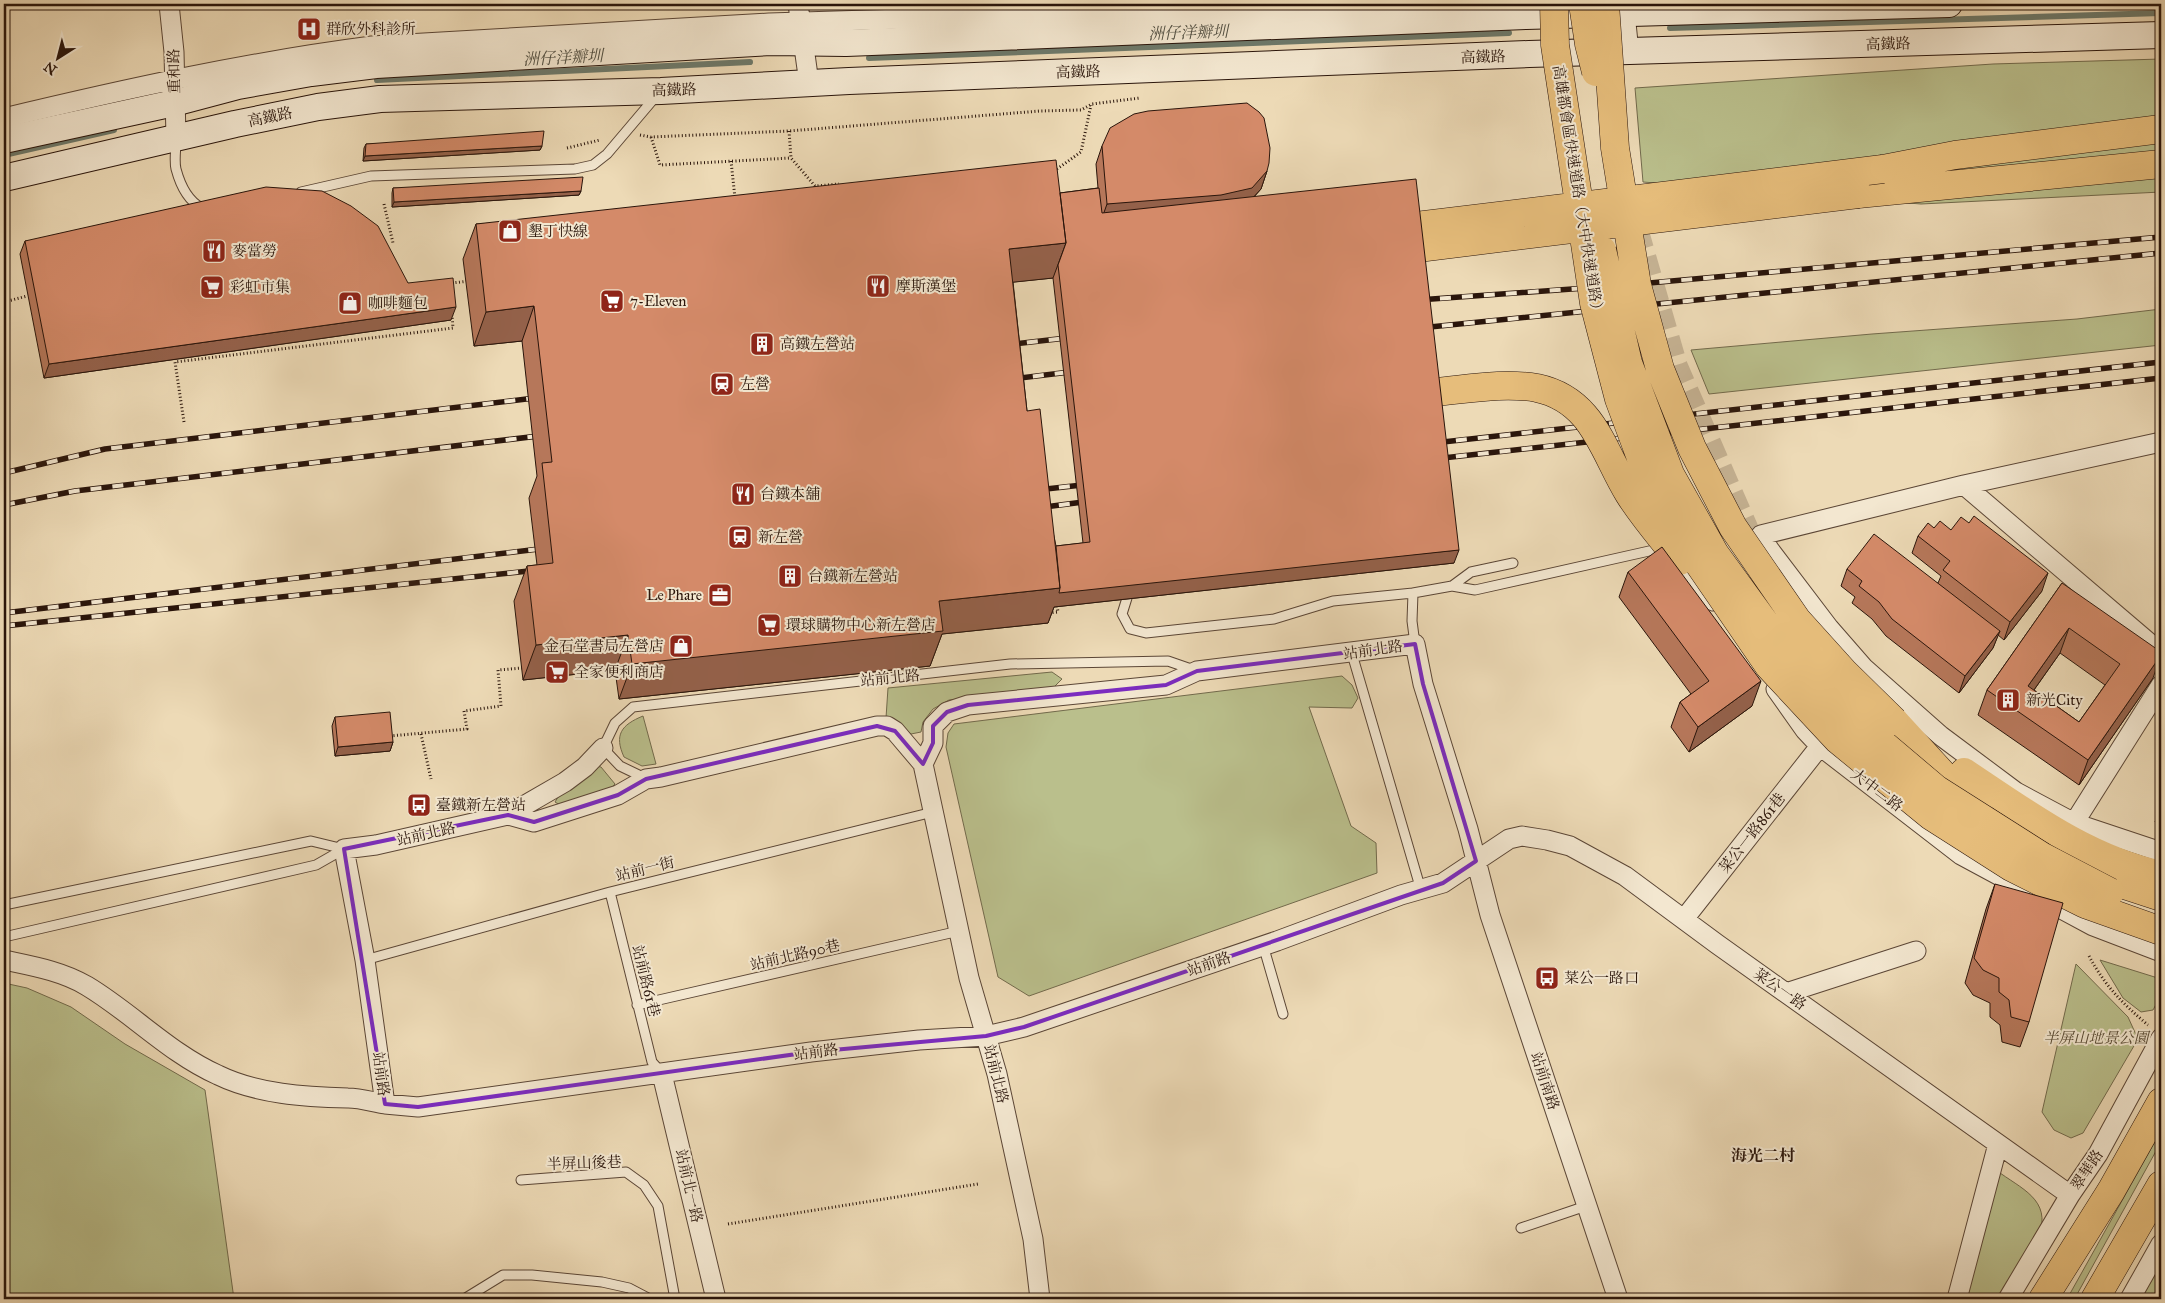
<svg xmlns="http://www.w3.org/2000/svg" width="2165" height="1303" font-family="'IM FELL Great Primer','Noto Serif TC',serif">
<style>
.green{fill:#babf8c;stroke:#726a4c}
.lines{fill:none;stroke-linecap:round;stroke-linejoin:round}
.stream{stroke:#6d796a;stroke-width:6}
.street-tunnel{stroke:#c6b394;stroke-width:19;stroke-dasharray:19 9;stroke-linecap:butt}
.lane-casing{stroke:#5b4636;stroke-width:11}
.street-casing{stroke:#5b4636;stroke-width:21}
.secondary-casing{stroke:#2a150b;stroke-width:28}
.primary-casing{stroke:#2a150b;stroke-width:29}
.highway-casing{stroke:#2a150b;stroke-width:29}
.path{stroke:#2a150b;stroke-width:3;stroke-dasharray:1 2.5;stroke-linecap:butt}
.lane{stroke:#f3e7d0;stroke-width:9}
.street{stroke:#f3e7d0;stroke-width:19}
.secondary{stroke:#f3e7d0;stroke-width:26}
.primary{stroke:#e6bd7b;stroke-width:28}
.highway{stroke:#e6bd7b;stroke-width:28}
.rail-casing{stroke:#2a150b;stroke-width:5.5}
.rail{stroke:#f3e7d0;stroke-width:4;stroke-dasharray:11;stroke-linecap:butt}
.highway-bridge-casing{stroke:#2a150b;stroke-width:29;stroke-linecap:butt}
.highway-bridge{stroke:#e6bd7b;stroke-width:28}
.wall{fill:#b6775a;stroke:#2a150b;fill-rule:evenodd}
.shaded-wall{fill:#94614a;stroke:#2a150b}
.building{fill:#d48a69;stroke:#2a150b;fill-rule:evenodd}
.marked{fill:none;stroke:#7b2cbf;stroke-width:4;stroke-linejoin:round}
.labels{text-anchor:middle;stroke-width:4;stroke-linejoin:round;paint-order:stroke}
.poi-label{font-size:15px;fill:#2a150b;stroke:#f3e7d0;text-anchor:start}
.street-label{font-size:15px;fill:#2a150b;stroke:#f3e7d0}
.park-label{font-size:15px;font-style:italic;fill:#554832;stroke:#f3e7d0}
.water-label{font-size:16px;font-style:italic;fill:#514f42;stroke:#f3e7d0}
.neighbourhood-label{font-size:16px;font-weight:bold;fill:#2a150b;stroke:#f3e7d0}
</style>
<rect width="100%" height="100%" fill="#eddab6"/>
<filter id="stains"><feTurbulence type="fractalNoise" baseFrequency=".004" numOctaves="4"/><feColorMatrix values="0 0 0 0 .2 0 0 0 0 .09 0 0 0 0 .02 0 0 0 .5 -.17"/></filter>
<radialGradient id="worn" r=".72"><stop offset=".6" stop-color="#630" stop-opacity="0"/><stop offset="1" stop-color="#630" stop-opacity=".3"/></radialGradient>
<path class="green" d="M2161,59v133l-240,12 -278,-22 -8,-94 358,-24z
M2161,309v36l-452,49 -18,-44 181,-16 205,-15z
M1052,672l10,7 -10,10 -103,11 -16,9 -10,13 -2,10 -10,2 -16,-15 -9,-1 2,-30z
M1342,676l10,9 6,13 -6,10 -43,-1 42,119 25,17 1,30 -348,123 -31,-19 -52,-230 2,-14 6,-9z
M643,716l13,48 -14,2 -18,-9c-10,-22 -3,-32 19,-41z
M596,766l5,1 14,17 -8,8 -45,14 -7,-4 5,-8 20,-12z
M2100,960l61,19v16l-8,15 -12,2 -18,-14z
M2076,964l52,53 10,22 -55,94 -12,5 -17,-8 -12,-18z
M4,983l23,5 44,19 54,37 80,46 29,209h-230z
M2161,1131v11l-86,156 -8,1z
M1996,1170c25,19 56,29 43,66l-42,63h-30z
M2161,1261v38h-21z"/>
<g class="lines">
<path class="stream" d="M1670,28l491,-15
M869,58l640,-25
M377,80l373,-18
M4,155l110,-25"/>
<path class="street-tunnel" d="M1639,230l39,135 73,168 8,11"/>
<g class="lane-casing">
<path id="lane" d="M176,141c0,8 -2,20 0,28 4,15 12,32 26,39
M301,192l70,-16 204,-7 18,-4 14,-11 50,-59
M1452,586l19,-14 42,-9
M1127,598l-5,16 8,15 16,4 128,-14 59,-18 80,-8
M1415,644l-3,-23 1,-28 39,-7 23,4 183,-41
M1352,654l69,236
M645,778l-25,-12 -17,-18 12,-25 18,-16 377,-43 158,-3 26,9
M610,892l42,170 10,11
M4,905l307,-64 33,8
M4,937l312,-72 28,-16
M1263,945l20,69
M365,960l245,-68 323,-80
M637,1005l322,-74
M521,1180l105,-8 18,13 14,21 17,93
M1521,1228l65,-22
M464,1299l39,-24h29l70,7 27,6 21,11"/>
</g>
<g class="street-casing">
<path id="street" d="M169,4l5,48 2,86
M798,4l11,79
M1624,4l5,48
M4,118c121,-29 244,-56 368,-72l397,-23 631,-19
M2161,442l-197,43 -203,50 8,14 60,79 34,39 78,69 75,56 58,31 87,29
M1964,485l197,168
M1666,557l41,36 6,8
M1776,689l29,41 15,16 141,109 132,71 68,26
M603,748l-18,19 -20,15 -57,33 -132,30 -32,4 21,111 20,144 33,3 393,-55 108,-12 67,-4 38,-9 253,-86 124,-46 42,-12 66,-44 13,-3 25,4 23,6 55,30 92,68 353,251
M923,764l10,-21v-17l14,-14 21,-7 198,-20 31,-14 218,-27 8,40 45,145 22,86 128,384
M508,815l26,7 84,-27 28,-16 15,-2 216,-51h10l8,5 28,33 46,214 28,96 36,165 7,60
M2074,823l87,-138
M1684,919l136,-173
M4,960c28,6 58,11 83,26 45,27 82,67 131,89 39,19 87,22 130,23 12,0 25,4 37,6
M1786,993l130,-42
M662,1074l54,225
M1957,1299l41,-155
M2008,1299l62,-104 28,-41 63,-116
M2130,1299l31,-55"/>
</g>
<g class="secondary-casing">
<path id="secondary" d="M4,140l170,-37 64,-17 73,-13 65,-8 395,-23 75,1 680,-27 423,-12
M4,178l231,-54 83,-17 62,-8 281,-8 188,-10 680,-27 632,-19"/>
</g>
<g class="primary-casing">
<path id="primary" d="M2043,1299l68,-108 50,-89
M2095,1299l66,-114"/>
</g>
<g class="highway-casing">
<path id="highway" d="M1883,169l72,-14 206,-26
M1858,194l303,-30
M1894,721l55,60 30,22
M1964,772c62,41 123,87 197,103
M2088,869l18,10 55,18"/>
</g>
<path class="path" d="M789,131l2,27 24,28 24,-2
M640,135l11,2 138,-6 251,-20 41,-1 11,-6 48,-6
M651,137l9,28 131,-7
M567,148l33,-8
M731,161l4,37
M1054,171l27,-19 10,-47
M384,204l9,39
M452,283l18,-2
M4,302l23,-6
M184,422l-9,-60 278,-34 -1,-13
M1049,613l9,-1 -1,-6
M421,734l10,45
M390,736l77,-7 -3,-18 37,-5 -3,-36 24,-2
M2089,956c16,30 34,48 59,69
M728,1224l250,-40"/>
<use href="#lane" class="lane"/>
<use href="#street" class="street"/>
<use href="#secondary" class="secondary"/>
<use href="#primary" class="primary"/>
<use href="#highway" class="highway"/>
<g class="rail-casing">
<path id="rail" d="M1418,300l209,-15 534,-48
M1420,328l741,-75
M1005,345l70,-8
M1011,379l67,-8
M1434,443l727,-81
M1434,459l727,-81
M4,473l101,-24 438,-52
M1037,490l54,-6
M4,505l71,-14 472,-56
M1037,508l54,-7
M4,613l543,-65
M4,626l534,-56"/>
</g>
<use href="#rail" class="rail"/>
<g class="highway-bridge-casing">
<path id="highway-bridge" d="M1554,4l1,41 39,258 25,96 28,75 39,71 83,121 69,74 93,76 80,51 74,37 76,27
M1583,4l6,40 7,28
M1605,4l10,144 22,137 23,84 32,79 41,79 64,93 46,51 51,50
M1416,226l467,-57
M1418,248l440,-54
M1602,250l26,113 42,111 45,80 58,80 72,78 91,77 107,68 67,35
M1435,392c33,-3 69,-10 102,-4 57,12 66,64 92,106 15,24 34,45 51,67"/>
</g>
<use href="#highway-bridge" class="highway-bridge"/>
</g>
<path class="wall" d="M366,144l176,2 -2,4 -177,11 1,-13z
M1102,146l165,25 -6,18 -7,8 200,366 -400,44 -6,16 -106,11 -12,32 -311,33 -4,-29 -92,10 -9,-79 13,-35 10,-1 -8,-67 8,-22 -15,-135 -48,5 -11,-87 13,-35 584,-31 38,-5 -2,-24zM1053,278l30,265 -27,3 -29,-135 -14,-129z
M393,188l188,3 -2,4 -187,12v-14z
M25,241l383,42 43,37 -407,58 -24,-124z
M1934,528l17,2 91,61 -38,49 -6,-5 -5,13 -34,45 -73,-57 -14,-17 -20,-16 3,-6 -14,-11 6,-17 91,14 3,-7 -29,-23 6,-17z
M1628,572l124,134 -63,46 -18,-25 9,-25 11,-8 -72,-97z
M2062,583l91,95 -74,107 -101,-70 9,-25zM2060,653l45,32 -26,37 -45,-32z
M335,717l58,25 -3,9 -55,5 -3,-30z
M2161,806v19l-6,-3z
M1995,884l34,138 -9,25 -18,-5 -2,-17 -10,-8v-14l-17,-8 -8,-12 21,-74z"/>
<path class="shaded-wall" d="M542,146l-2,4 -177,11 2,-5z
M1267,171l-6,18 -15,16 -145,16 6,-17z
M581,191l-2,4 -187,12 2,-5z
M1066,243l-13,35 -57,6 13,-35z
M534,306l-12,35 -48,5 12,-34z
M456,307l-5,13 -407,58 5,-14z
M1459,550l-5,13 -400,44 -6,16 -106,11 -12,32 -311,33 13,-35 307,-63 121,-13z
M2048,573l-6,18 -38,49 6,-18z
M2069,628l-9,25 -41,58 9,-25z
M2000,631l-7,17 -34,45 6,-17z
M628,635l-13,35 -92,10 13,-35z
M2161,655l-8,23 -74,107 9,-25z
M1761,681l-9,25 -63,46 9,-25z
M393,742l-3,9 -55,5 3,-9z"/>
<path class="building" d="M1247,103l12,9 5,6 6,30 -1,15 -2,8 -15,17 -31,7 -114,9 -5,-58 8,-18 24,-14 14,-3z
M544,131l-2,15 -177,10 1,-12z
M1056,160l10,83 -57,6 18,162 13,-2 20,179 -121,13 4,30 -311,33 -4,-29 -92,10 -9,-79 26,-3 -11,-100 10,-1 -18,-156 -48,6 -10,-88z
M583,177l-2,14 -187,11 -1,-14z
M1416,179l43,371 -400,43 1,-5 -4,-42 34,-4 -32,-277 8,-22 -6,-50 39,-5 3,25z
M266,187l56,4 29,15 27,20 30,57 45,-5 3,29 -407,57 -24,-123z
M1974,516l74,57 -38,49 -67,-52 7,-9 -32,-25 10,-13 6,5 6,-7 11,9 10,-13 8,6z
M1874,534l126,97 -35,45 -73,-57 -13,-17 -20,-16 3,-5 -15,-12z
M1662,547l99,134 -63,46 -18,-25 29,-21 -81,-109z
M2062,583l99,69v3l-73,105 -101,-70zM2069,628l51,36 -41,58 -51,-36z
M390,712l3,30 -55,5 -3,-30z
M2161,806v8l-3,-1z
M1995,884l68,19 -34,119 -18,-5 -2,-17 -10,-8v-14l-16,-8 -9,-12z"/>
<path class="marked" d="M1415,644l8,40 53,177 -33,22 -419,144 -38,9 -175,16 -393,55 -33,-3 -41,-255 164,-34 26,7 84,-27 28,-16 231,-53 18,5 28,33 10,-21v-17l14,-14 21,-7 198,-20 31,-14z"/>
<defs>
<g id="hospital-square" transform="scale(1.25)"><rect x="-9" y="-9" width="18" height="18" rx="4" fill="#8f2418" stroke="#f3e7d0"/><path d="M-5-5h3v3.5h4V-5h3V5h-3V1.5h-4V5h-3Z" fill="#fff"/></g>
<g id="shop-square" transform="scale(1.25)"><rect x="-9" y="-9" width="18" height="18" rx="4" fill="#8f2418" stroke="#f3e7d0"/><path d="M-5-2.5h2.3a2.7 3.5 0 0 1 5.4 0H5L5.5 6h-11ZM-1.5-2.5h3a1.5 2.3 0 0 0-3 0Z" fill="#fff"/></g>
<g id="restaurant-square" transform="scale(1.25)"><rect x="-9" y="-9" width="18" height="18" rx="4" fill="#8f2418" stroke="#f3e7d0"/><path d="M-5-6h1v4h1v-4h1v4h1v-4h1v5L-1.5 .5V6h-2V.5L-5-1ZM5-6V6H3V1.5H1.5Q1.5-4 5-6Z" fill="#fff"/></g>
<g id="supermarket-square" transform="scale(1.25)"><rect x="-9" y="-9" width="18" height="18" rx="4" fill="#8f2418" stroke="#f3e7d0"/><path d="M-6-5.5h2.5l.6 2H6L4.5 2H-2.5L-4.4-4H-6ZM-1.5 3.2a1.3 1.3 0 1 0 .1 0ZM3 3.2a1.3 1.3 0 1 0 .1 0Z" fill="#fff"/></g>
<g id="building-square" transform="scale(1.25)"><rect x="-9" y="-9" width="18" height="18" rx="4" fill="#8f2418" stroke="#f3e7d0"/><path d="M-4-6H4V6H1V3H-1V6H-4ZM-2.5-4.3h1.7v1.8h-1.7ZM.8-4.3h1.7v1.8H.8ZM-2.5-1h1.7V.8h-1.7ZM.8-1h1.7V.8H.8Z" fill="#fff"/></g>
<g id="station-square" transform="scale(1.25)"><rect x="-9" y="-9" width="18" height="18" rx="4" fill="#8f2418" stroke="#f3e7d0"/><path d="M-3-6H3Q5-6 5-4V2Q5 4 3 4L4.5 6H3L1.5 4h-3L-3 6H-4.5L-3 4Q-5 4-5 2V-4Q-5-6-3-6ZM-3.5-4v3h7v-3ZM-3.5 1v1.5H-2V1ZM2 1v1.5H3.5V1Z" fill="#fff"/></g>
<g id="office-square" transform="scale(1.25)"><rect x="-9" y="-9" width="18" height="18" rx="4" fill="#8f2418" stroke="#f3e7d0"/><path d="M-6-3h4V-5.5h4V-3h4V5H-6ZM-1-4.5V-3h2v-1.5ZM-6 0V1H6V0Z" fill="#fff"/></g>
<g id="bus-square" transform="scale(1.25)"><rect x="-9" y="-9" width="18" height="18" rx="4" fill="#8f2418" stroke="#f3e7d0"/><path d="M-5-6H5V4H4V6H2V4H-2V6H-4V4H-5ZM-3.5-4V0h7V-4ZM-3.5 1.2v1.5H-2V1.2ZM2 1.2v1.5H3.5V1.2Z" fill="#fff"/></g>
</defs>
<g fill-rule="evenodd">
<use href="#hospital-square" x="309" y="29"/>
<use href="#shop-square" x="510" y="231"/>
<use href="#restaurant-square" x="214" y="251"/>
<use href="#restaurant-square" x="878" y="286"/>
<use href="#supermarket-square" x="212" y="287"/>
<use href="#supermarket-square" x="612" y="301"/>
<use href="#shop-square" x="350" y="303"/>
<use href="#building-square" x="762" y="344"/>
<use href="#station-square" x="722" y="384"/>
<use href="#restaurant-square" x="743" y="494"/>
<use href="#station-square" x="740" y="537"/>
<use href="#building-square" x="790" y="576"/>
<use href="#office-square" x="720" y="595"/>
<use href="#supermarket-square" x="769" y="625"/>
<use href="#shop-square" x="681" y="646"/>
<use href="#supermarket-square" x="557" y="672"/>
<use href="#building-square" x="2008" y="700"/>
<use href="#bus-square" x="419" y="805"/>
<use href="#bus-square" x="1547" y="978"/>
</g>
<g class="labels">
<g class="poi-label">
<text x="326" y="34">群欣外科診所</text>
<text x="528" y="236">墾丁快線</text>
<text x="232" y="256">麥當勞</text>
<text x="896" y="291">摩斯漢堡</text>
<text x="230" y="292">彩虹市集</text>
<text x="630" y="306">7-Eleven</text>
<text x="368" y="308">咖啡麵包</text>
<text x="780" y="349">高鐵左營站</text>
<text x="740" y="389">左營</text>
<text x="760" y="499">台鐵本舖</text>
<text x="758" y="542">新左營</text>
<text x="808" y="581">台鐵新左營站</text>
<text x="702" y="600" text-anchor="end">Le Phare</text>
<text x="786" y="630">環球購物中心新左營店</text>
<text x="664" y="651" text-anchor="end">金石堂書局左營店</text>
<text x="574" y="677">全家便利商店</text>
<text x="2026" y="705">新光City</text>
<text x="436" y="810">臺鐵新左營站</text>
<text x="1564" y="983">菜公一路口</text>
</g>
<g class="street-label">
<text transform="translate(1888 44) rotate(-2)" y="5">高鐵路</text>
<text transform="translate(1483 57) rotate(-2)" y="5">高鐵路</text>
<text transform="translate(174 71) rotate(-91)" y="5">重和路</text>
<text transform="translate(1078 72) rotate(-2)" y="5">高鐵路</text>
<text transform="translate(674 90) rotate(-2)" y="5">高鐵路</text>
<text transform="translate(270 117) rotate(-12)" y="5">高鐵路</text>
<text transform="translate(1578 191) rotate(81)" y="5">高雄都會區快速道路（大中快速道路）</text>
<text transform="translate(1373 650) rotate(-8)" y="5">站前北路</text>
<text transform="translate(890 678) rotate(-6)" y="5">站前北路</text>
<text transform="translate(1877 790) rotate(37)" y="5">大中二路</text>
<text transform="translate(1752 833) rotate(-52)" y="5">菜公一路861巷</text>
<text transform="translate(426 834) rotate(-13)" y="5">站前北路</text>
<text transform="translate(645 869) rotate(-14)" y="5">站前一街</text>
<text transform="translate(795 955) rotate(-13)" y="5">站前北路90巷</text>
<text transform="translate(1209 964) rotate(-19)" y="5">站前路</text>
<text transform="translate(646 981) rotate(76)" y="5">站前路61巷</text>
<text transform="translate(1780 989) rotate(35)" y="5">菜公一路</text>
<text transform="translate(816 1052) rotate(-7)" y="5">站前路</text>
<text transform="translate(381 1074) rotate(82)" y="5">站前路</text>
<text transform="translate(996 1074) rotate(76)" y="5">站前北路</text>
<text transform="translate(1545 1081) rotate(72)" y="5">站前南路</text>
<text transform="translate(584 1163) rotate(-2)" y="5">半屏山後巷</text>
<text transform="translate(2087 1170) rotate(-57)" y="5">翠華路</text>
<text transform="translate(689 1186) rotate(77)" y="5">站前北一路</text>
</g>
<g class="park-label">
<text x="2096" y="1043">半屏山地景公園</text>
</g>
<g class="water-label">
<text transform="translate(1188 32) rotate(-2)" y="6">洲仔洋瓣圳</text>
<text transform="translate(563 57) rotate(-3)" y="6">洲仔洋瓣圳</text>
</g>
<g class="neighbourhood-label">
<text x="1763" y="1161">海光二村</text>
</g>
</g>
<rect width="2165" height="1303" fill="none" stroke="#eddab6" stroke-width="20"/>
<rect x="5" y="5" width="2155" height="1293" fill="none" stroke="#2a150b" stroke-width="2.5"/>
<rect x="10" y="10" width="2145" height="1283" fill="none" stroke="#2a150b"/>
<g transform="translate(58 58) rotate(216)" stroke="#f3e7d0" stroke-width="4" paint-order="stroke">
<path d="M0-4L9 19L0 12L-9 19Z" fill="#2a150b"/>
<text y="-8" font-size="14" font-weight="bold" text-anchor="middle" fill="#2a150b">N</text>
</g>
<rect width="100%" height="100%" filter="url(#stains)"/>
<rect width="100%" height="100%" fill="url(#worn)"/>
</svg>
